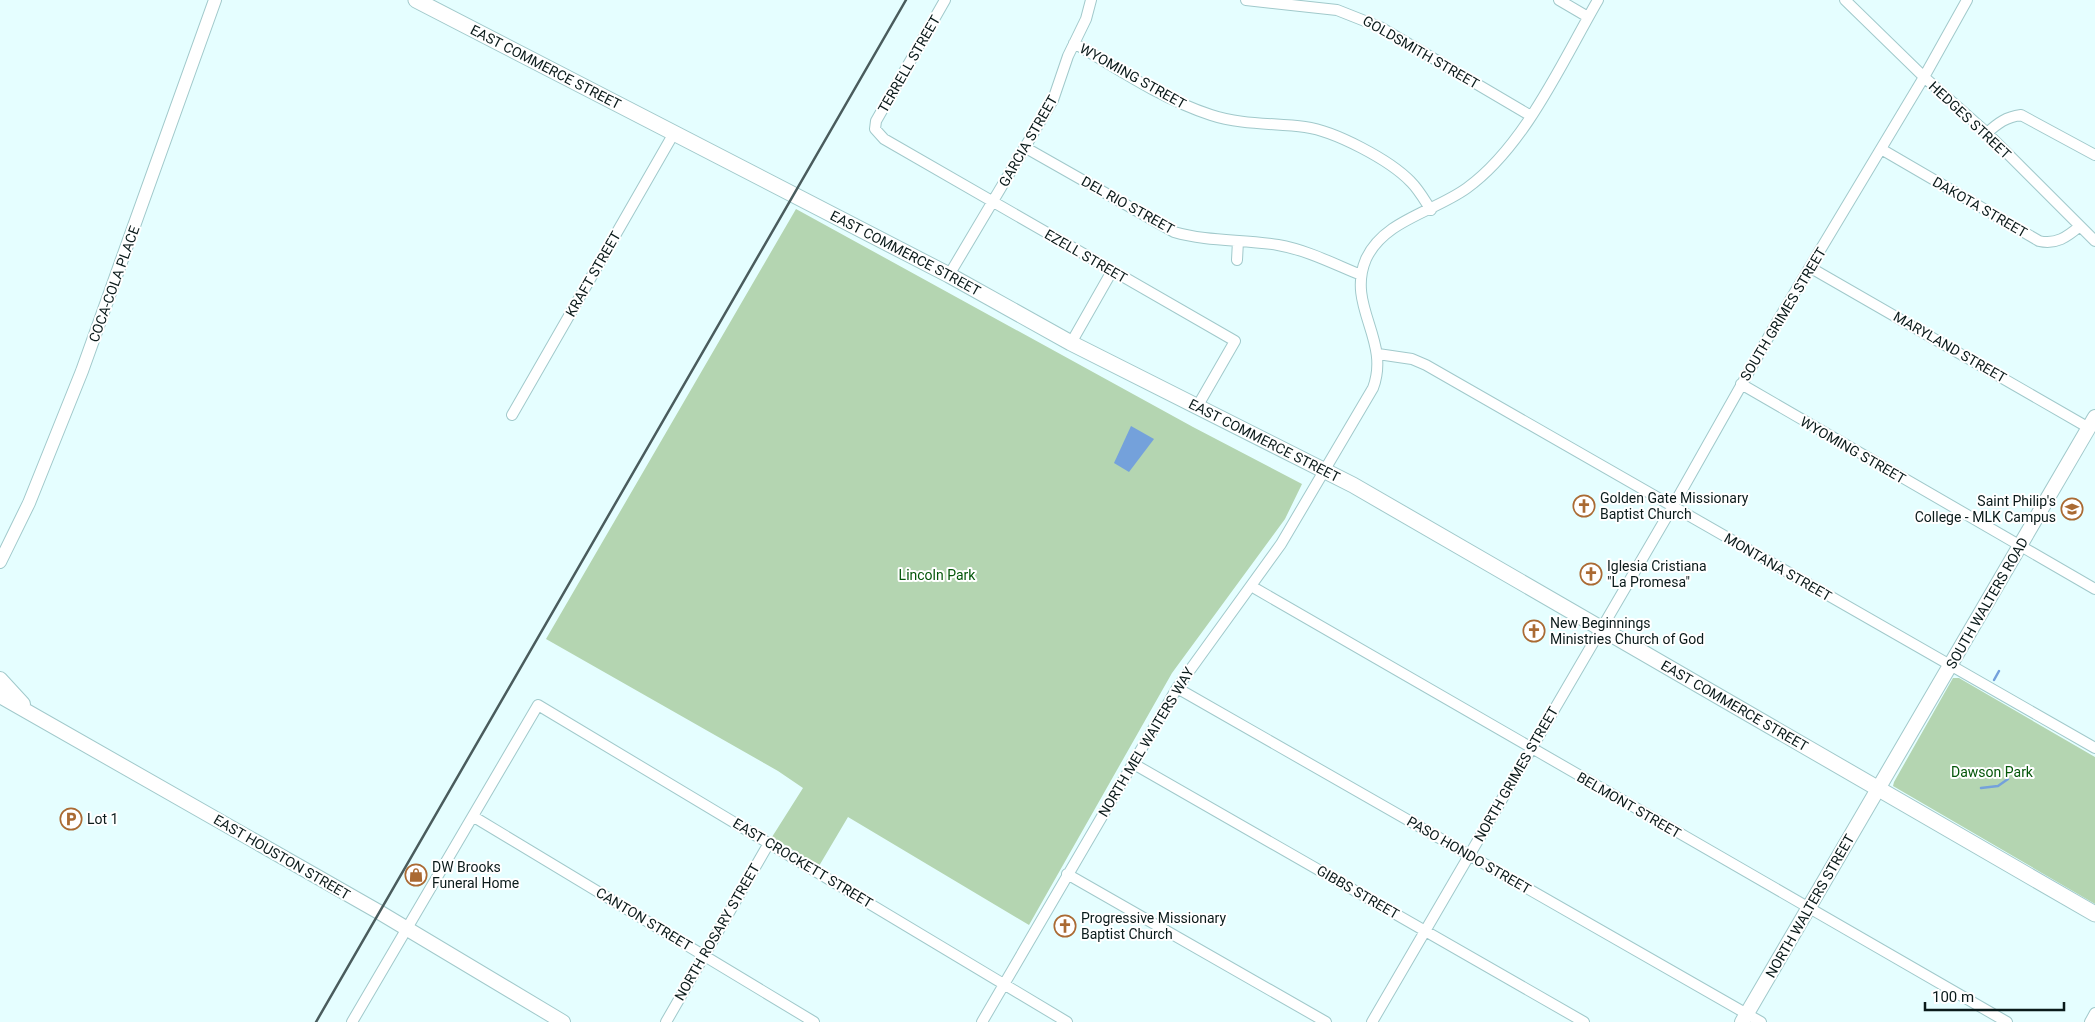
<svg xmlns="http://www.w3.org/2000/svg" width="2095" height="1022" font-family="Roboto,sans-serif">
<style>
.green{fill:#b4d5b1}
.water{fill:#74a1db}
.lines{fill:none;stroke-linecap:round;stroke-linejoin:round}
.stream{stroke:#74a1db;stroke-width:2.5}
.minor-casing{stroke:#a1c9cb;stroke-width:12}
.tertiary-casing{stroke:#a1c9cb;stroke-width:14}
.secondary-casing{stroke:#a1c9cb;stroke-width:16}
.primary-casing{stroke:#a1c9cb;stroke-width:17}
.minor{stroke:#fff;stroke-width:10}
.tertiary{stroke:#fff;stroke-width:12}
.secondary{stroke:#fff;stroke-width:14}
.primary{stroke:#fff;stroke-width:15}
.rail{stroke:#4a5c5d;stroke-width:2.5}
.labels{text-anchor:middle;stroke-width:4;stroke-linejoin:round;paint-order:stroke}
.street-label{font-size:14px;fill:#0a1a1a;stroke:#fff}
.poi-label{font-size:14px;fill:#0a1a1a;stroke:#fff;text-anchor:start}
.park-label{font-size:14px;fill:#045609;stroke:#fff}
</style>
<rect width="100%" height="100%" fill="#e5feff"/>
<path class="green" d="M796,209l397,218 109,57 -17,35 -113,154 -143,252 -181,-108 -29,49 -47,-29 31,-49 -25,-17 -232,-132z
M1953,678h6l136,79v147l-202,-118 1,-4z"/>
<path class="water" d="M1131,426l23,13 -25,33 -15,-9z"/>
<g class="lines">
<path class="stream" d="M1994,680l5,-9
M1981,788l17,-2 10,-7"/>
<g class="minor-casing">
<path id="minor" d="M945,0l-69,121 -1,8 9,10 351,202 -38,66
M1246,0l91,10 43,17 151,89
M1559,0l29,17
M1845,0l79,77 63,56 108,108
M1074,43c44,26 88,56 137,72 30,10 63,8 94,12 30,4 85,33 106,55 8,8 14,19 20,28
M1987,133c11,-10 19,-16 34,-18l74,40
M1026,148l148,84c34,10 70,7 104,13 29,5 56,19 83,30
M1881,149l158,92c17,4 28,-4 41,-15
M1237,260l1,-19
M1811,268l278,160
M949,275l104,-175 15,-44 18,-37 5,-19
M1071,343l41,-72
M1378,354l34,5 14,6 669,383
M1741,384l354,205
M512,415l162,-282
M1251,586l756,436
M1177,688l584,334
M1132,763l452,259
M474,817l340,205
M1067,874l259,148
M352,1022l186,-317 529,317
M666,1022l103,-179
M982,1022l195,-334 104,-144 92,-156c18,-48 -27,-82 -7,-129 18,-39 68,-47 101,-71 58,-42 95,-126 131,-188
M1372,1022l301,-516 104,-184 147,-245 43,-77
M2090,1022l5,-9"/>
</g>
<g class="tertiary-casing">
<path id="tertiary" d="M0,562l29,-59 53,-132 133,-371"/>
</g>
<g class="secondary-casing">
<path id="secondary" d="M0,679l23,25
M0,696l379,216 184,110
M1742,1022l353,-605"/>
</g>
<g class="primary-casing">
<g id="primary">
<path id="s1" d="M416,0l533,275 122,68 282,142 742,429"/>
</g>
</g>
<use href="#minor" class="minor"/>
<use href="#tertiary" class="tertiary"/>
<use href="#secondary" class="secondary"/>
<use href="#primary" class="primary"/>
<path class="rail" d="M316,1022l590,-1022"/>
</g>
<defs>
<g id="church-ring" transform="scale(1.125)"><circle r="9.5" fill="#fff" stroke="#aa6a33" stroke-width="1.5"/><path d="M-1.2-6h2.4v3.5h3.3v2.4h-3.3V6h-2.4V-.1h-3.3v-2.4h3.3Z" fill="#aa6a33"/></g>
<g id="university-ring" transform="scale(1.125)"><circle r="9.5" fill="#fff" stroke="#aa6a33" stroke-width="1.5"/><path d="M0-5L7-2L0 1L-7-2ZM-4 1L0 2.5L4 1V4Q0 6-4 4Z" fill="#aa6a33"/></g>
<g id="parking-ring" transform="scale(1.125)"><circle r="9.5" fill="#fff" stroke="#aa6a33" stroke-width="1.5"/><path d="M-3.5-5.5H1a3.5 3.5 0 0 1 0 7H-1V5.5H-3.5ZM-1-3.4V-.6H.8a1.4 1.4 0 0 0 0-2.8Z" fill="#aa6a33"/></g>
<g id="shop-ring" transform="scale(1.125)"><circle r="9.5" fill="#fff" stroke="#aa6a33" stroke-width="1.5"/><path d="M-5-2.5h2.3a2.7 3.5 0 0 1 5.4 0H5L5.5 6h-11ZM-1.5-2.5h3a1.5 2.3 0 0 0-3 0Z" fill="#aa6a33"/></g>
</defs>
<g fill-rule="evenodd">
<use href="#church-ring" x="1584" y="506"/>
<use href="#university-ring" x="2072" y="509"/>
<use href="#church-ring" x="1591" y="574"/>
<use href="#church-ring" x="1534" y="631"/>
<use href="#parking-ring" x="71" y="819"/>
<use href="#shop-ring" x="416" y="875"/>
<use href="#church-ring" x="1065" y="926"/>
</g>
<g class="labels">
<g class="street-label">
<text transform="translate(1421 52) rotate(30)" y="5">GOLDSMITH STREET</text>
<text transform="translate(909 64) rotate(-60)" y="5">TERRELL STREET</text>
<text dy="5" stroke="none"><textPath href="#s1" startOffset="146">EAST COMMERCE STREET</textPath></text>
<text transform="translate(1133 76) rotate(29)" y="5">WYOMING STREET</text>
<text transform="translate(1970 120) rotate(43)" y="5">HEDGES STREET</text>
<text transform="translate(1028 141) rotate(-60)" y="5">GARCIA STREET</text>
<text transform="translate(1128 205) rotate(29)" y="5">DEL RIO STREET</text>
<text transform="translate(1980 207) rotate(30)" y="5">DAKOTA STREET</text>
<text dy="5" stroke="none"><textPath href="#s1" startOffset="551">EAST COMMERCE STREET</textPath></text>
<text transform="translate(1086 256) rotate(30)" y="5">EZELL STREET</text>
<text transform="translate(593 274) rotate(-60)" y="5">KRAFT STREET</text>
<text transform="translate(114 284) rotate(-70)" y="5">COCA-COLA PLACE</text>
<text transform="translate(1783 314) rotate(-59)" y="5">SOUTH GRIMES STREET</text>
<text transform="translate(1950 347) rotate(30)" y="5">MARYLAND STREET</text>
<text dy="5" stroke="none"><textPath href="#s1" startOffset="956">EAST COMMERCE STREET</textPath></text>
<text transform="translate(1853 450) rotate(30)" y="5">WYOMING STREET</text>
<text transform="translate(1778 567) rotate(30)" y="5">MONTANA STREET</text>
<text transform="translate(1987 603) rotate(-60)" y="5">SOUTH WALTERS ROAD</text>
<text dy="5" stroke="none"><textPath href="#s1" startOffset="1496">EAST COMMERCE STREET</textPath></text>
<text transform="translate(1146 742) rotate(-59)" y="5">NORTH MEL WAITERS WAY</text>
<text transform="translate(1516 774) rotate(-60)" y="5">NORTH GRIMES STREET</text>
<text transform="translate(1629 805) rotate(30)" y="5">BELMONT STREET</text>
<text transform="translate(1469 855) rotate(30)" y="5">PASO HONDO STREET</text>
<text transform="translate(282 857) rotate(30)" y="5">EAST HOUSTON STREET</text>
<text transform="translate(803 863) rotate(31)" y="5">EAST CROCKETT STREET</text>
<text transform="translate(1358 892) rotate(30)" y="5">GIBBS STREET</text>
<text transform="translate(1810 906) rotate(-60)" y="5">NORTH WALTERS STREET</text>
<text transform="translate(644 919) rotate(31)" y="5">CANTON STREET</text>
<text transform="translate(717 932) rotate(-60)" y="5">NORTH ROSARY STREET</text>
</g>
<g class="poi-label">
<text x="1600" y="503">Golden Gate Missionary<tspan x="1600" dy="16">Baptist Church</tspan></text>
<text x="2056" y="506" text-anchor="end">Saint Philip's<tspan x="2056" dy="16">College - MLK Campus</tspan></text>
<text x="1607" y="571">Iglesia Cristiana<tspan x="1607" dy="16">"La Promesa"</tspan></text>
<text x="1550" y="628">New Beginnings<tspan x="1550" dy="16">Ministries Church of God</tspan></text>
<text x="87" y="824">Lot 1</text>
<text x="432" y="872">DW Brooks<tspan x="432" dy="16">Funeral Home</tspan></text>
<text x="1081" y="923">Progressive Missionary<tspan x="1081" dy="16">Baptist Church</tspan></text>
</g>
<g class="park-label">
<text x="937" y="580">Lincoln Park</text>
<text x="1992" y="777">Dawson Park</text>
</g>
</g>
<path d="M1925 1002v8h139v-8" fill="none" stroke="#0a1a1a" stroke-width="2.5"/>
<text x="1932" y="1002" font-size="15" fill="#0a1a1a" stroke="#ffffff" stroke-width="4" paint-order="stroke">100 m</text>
</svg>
